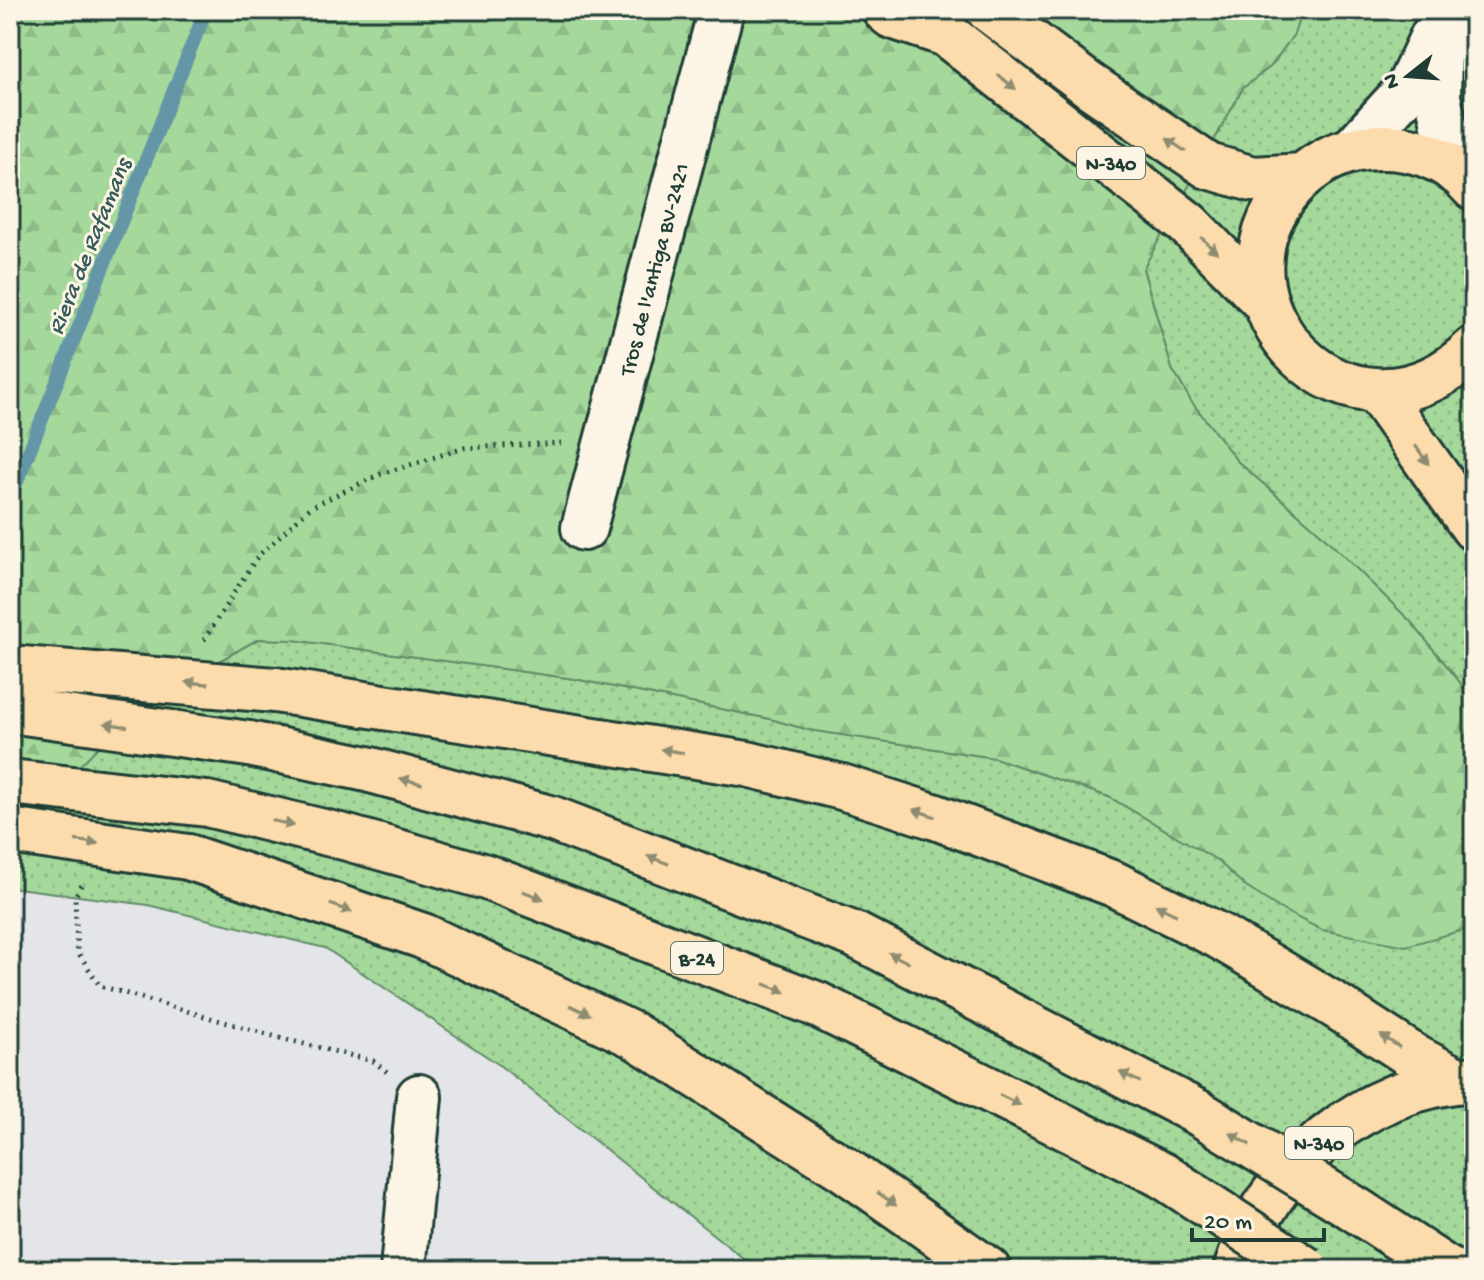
<svg xmlns="http://www.w3.org/2000/svg" width="1484" height="1280" font-family="'Gochi Hand',sans-serif">
<style>
.grass{fill:url(#grass-dots);stroke:#628b68;stroke-width:2}
.forest{fill:url(#forest-firs);stroke:#628b68;stroke-width:2}
.lines{fill:none;stroke-linecap:round;stroke-linejoin:round}
.stream{stroke:#6596a7;stroke-width:14}
.minor-casing{stroke:#1f3d34;stroke-width:50}
.major-casing{stroke:#1f3d34;stroke-width:50}
.highway-casing{stroke:#1f3d34;stroke-width:50}
.path{stroke:#1f3d34;stroke-width:5;stroke-dasharray:2 6;stroke-linecap:butt}
.minor{stroke:#fcf5e5;stroke-width:44}
.major{stroke:#fcdcac;stroke-width:44}
.highway{stroke:#fcdcac;stroke-width:44}
.highway-bridge-casing{stroke:#1f3d34;stroke-width:50;stroke-linecap:butt}
.highway-bridge{stroke:#fcdcac;stroke-width:44}
.oneway{fill:#8e8c70}
.labels{text-anchor:middle;stroke-width:6;stroke-linejoin:round;paint-order:stroke}
.shield{fill:#fcf5e5;stroke:#617469;stroke-width:2}
.shield-label{font-size:20px;font-weight:bold;fill:#1f3d34}
.street-label{font-size:22px;fill:#1f3d34;stroke:#fcf5e5}
.water-label{font-size:24px;font-style:italic;fill:#365b5a;stroke:#fcf5e5}
</style>
<defs>
<pattern id="grass-dots" width="8" height="8" patternUnits="userSpaceOnUse" patternTransform="scale(2)"><rect width="8" height="8" fill="#a5d99c"/><path d="M2 2h.1M6 6h.1" fill="none" stroke="#8ebb87" stroke-width="1.8" stroke-linecap="round"/></pattern>
<pattern id="forest-firs" width="22" height="20" patternUnits="userSpaceOnUse" patternTransform="scale(2)"><rect width="22" height="20" fill="#a5d99c"/><path d="M5 1l3.5 6h-7zM16 11l3.5 6h-7z" fill="#8ebb87"/></pattern>
</defs>
<rect width="100%" height="100%" fill="#e3e5e8"/>
<filter id="ink" filterUnits="userSpaceOnUse"><feTurbulence type="fractalNoise" baseFrequency=".0125" numOctaves="2"/><feDisplacementMap in="SourceGraphic" scale="16" xChannelSelector="R" yChannelSelector="G"/><feConvolveMatrix kernelMatrix="1 2 1 2 8 2 1 2 1" color-interpolation-filters="sRGB"/></filter>
<g filter="url(#ink)">
<path class="grass" d="M1302,10h172v695l-15,-24 -48,-59 -91,-89 -83,-72 -46,-60 -19,-32 -29,-101 100,-180 28,-22 23,-32z
M259,639l35,1 281,39 195,40 39,11 186,28 114,39 108,63 29,27 121,50 39,8 68,-18v343h-716l-260,-206 -173,-116 -177,-43 -138,-18v-50l127,-130z"/>
<path class="forest" d="M10,10h1292l-8,24 -23,32 -28,22 -100,181 29,100 19,32 46,60 83,72 91,89 48,59 15,24v222l-68,19 -84,-16 -38,-19 -38,-24 -29,-27 -108,-63 -114,-39 -186,-28 -39,-11 -195,-40 -281,-39 -36,-1 -121,68 -127,130z"/>
<g class="lines">
<path class="stream" d="M10,499l196,-489"/>
<g class="minor-casing">
<g id="minor">
<path d="M1440,10l-2,87 16,73"/>
<path d="M1353,149l55,-60 25,-53"/>
<path id="s1" d="M584,528l137,-518"/>
<path d="M403,1270l16,-173"/>
</g>
</g>
<g class="major-casing">
<path id="major" d="M885,10l7,6 54,18 242,190 78,79
M989,10l100,75 119,81 45,13 49,-3
M1474,188c-27,-32 -68,-45 -109,-40 -28,3 -54,18 -73,39 -100,113 58,282 182,162
M1377,391l97,137
M1236,1270c33,-105 127,-184 238,-191"/>
</g>
<g class="highway-casing">
<path id="highway" d="M275,690l472,74 95,23 94,30 178,67 105,52 117,70 80,52 41,22
M249,744l118,25 186,50 302,116 344,178
M207,804l137,33 142,40 330,127 346,171
M188,857l235,79 210,99 211,134 144,101"/>
</g>
<path class="path" d="M204,640l53,-83 54,-50 67,-32 86,-27 97,-5
M81,885l-6,12 2,54 23,35 180,52 93,23 14,11"/>
<use href="#minor" class="minor"/>
<use href="#major" class="major"/>
<use href="#highway" class="highway"/>
<g class="highway-bridge-casing">
<path id="highway-bridge" d="M10,668l265,22
M10,710l239,34
M10,782l197,22
M10,831l178,26
M1199,1113l156,96 93,61
M1162,1175l145,95"/>
</g>
<use href="#highway-bridge" class="highway-bridge"/>
</g>
<defs><path id="oneway-solid" d="M-6-.8H1V-3.2L6.5 0L1 3.2V.8H-6Z" transform="scale(2)"/></defs>
<g class="oneway">
<use href="#oneway-solid" transform="translate(1007 82) rotate(39)"/>
<use href="#oneway-solid" transform="translate(1176 145) rotate(-146)"/>
<use href="#oneway-solid" transform="translate(1209 245) rotate(44)"/>
<use href="#oneway-solid" transform="translate(1422 455) rotate(55)"/>
<use href="#oneway-solid" transform="translate(197 683) rotate(-175)"/>
<use href="#oneway-solid" transform="translate(116 725) rotate(-172)"/>
<use href="#oneway-solid" transform="translate(672 751) rotate(-171)"/>
<use href="#oneway-solid" transform="translate(411 781) rotate(-165)"/>
<use href="#oneway-solid" transform="translate(924 813) rotate(-162)"/>
<use href="#oneway-solid" transform="translate(283 823) rotate(13)"/>
<use href="#oneway-solid" transform="translate(87 842) rotate(8)"/>
<use href="#oneway-solid" transform="translate(658 860) rotate(-159)"/>
<use href="#oneway-solid" transform="translate(533 895) rotate(21)"/>
<use href="#oneway-solid" transform="translate(341 908) rotate(19)"/>
<use href="#oneway-solid" transform="translate(1166 910) rotate(-154)"/>
<use href="#oneway-solid" transform="translate(899 958) rotate(-153)"/>
<use href="#oneway-solid" transform="translate(775 988) rotate(21)"/>
<use href="#oneway-solid" transform="translate(580 1010) rotate(25)"/>
<use href="#oneway-solid" transform="translate(1390 1041) rotate(-147)"/>
<use href="#oneway-solid" transform="translate(1130 1077) rotate(-153)"/>
<use href="#oneway-solid" transform="translate(1010 1100) rotate(26)"/>
<use href="#oneway-solid" transform="translate(1240 1139) rotate(-149)"/>
<use href="#oneway-solid" transform="translate(887 1199) rotate(35)"/>
</g>
</g>
<g class="labels">
<g class="shield">
<rect x="1077" y="147" width="68" height="32" rx="6"/>
<rect x="671" y="942" width="52" height="32" rx="6"/>
<rect x="1285" y="1127" width="68" height="32" rx="6"/>
</g>
<g class="shield-label">
<text x="1111" y="170">N-340</text>
<text x="697" y="965">B-24</text>
<text x="1319" y="1150">N-340</text>
</g>
<g class="street-label">
<text dy="8" stroke="none"><textPath href="#s1" startOffset="268">Tros de l'antiga BV-2421</textPath></text>
</g>
<g class="water-label">
<text transform="translate(88 246) rotate(-68)" y="8">Riera de Rafamans</text>
</g>
</g>
<rect width="1484" height="1280" fill="none" stroke="#fcf5e5" stroke-width="40"/>
<rect x="20" y="20" width="1444" height="1240" fill="none" stroke="#1f3d34" stroke-width="3" filter="url(#ink)"/>
<g transform="translate(1408 76) rotate(253)" stroke="#fcf5e5" stroke-width="6" paint-order="stroke">
<path d="M0-6L14 30L0 20L-14 30Z" fill="#1f3d34"/>
<text y="-12" font-size="22" font-weight="bold" text-anchor="middle" fill="#1f3d34">N</text>
</g>
<path d="M1192 1228v12h132v-12" fill="none" stroke="#1f3d34" stroke-width="4"/>
<text x="1204" y="1228" font-size="24" fill="#1f3d34" stroke="#fcf5e5" stroke-width="6" paint-order="stroke">20 m</text>
</svg>
